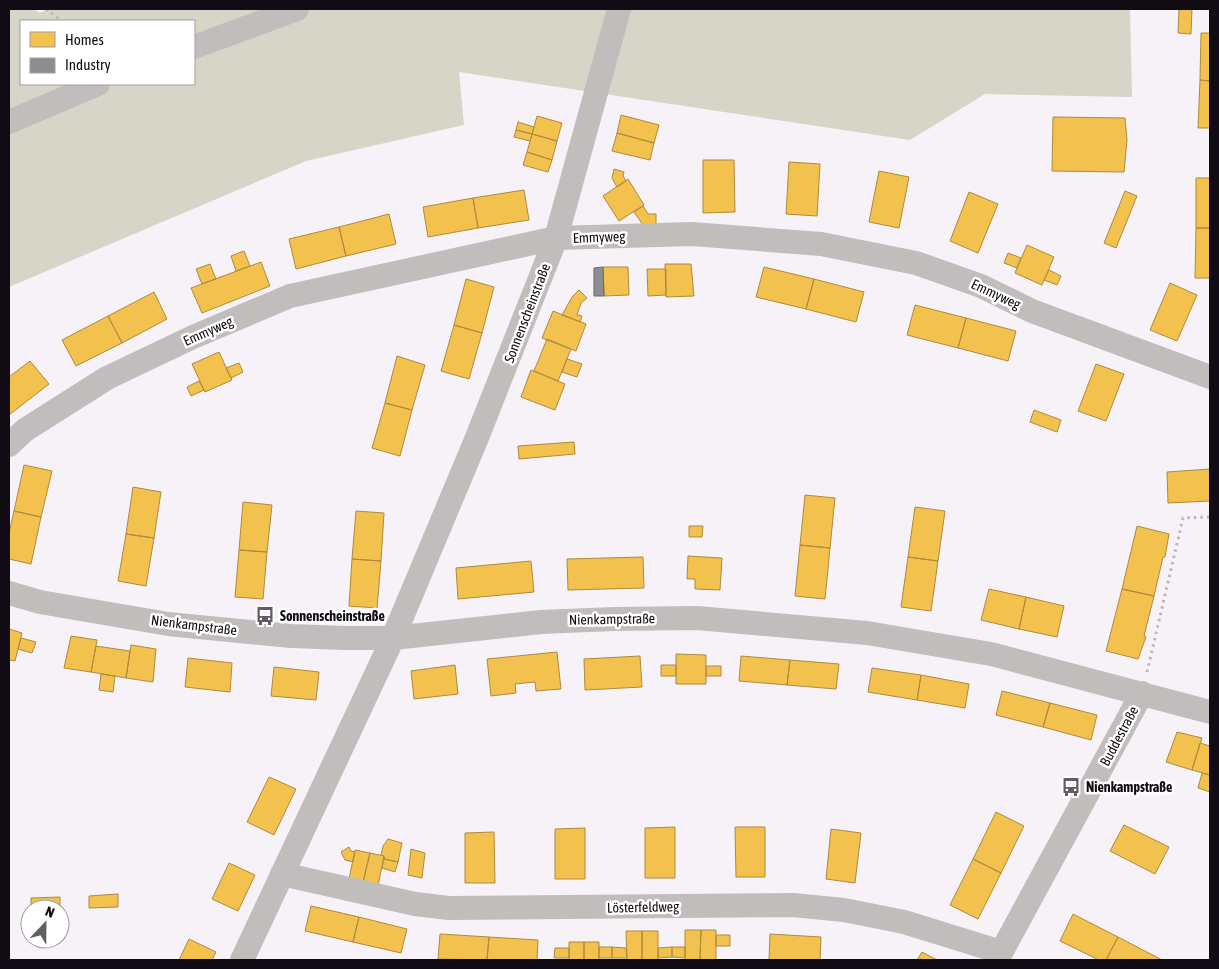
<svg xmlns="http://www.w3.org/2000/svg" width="1219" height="969" font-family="'Asap Condensed',sans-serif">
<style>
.forest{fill:#d6d5c7;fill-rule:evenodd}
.homes{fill:#f2c14e;stroke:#ae8a3c}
.industry{fill:#8d8d92;stroke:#68666c}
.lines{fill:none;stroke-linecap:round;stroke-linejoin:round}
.path{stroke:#bbb7b8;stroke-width:3;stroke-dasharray:2.5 4;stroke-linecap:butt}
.minor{stroke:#c1bdbc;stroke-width:24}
.labels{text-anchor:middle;stroke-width:5;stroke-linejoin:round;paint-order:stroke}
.street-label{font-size:14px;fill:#110b13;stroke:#fff}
.poi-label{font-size:14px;font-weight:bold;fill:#110b13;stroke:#fff;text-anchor:start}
</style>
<rect width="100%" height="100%" fill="#f7f2f8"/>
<path class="forest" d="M9,9h25l6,4 8,-4h1082l2,88 -147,-3 -75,46 -451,-68 5,53 -158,36 -297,126zM21,21h173v63h-173z"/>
<path class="homes" d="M1179,9h13l-1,25 -13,-1z
M1201,33h9v48l-10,-1z
M1200,80l10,1v47h-12z
M621,115l38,10 -5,18 -37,-10z
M537,116l25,7 -5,18 -25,-7z
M1053,117l72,1 2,22 -3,32 -72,-1z
M518,122l16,5 -2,7 -16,-4z
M516,130l16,4 -2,7 -16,-4z
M617,133l37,10 -4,17 -38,-9z
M532,134l25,7 -5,19 -25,-8z
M527,152l25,8 -4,12 -25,-7z
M703,160h31l1,52 -32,1z
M789,162l31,2 -3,52 -31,-2z
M614,169l10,3 -1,4 3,5 -9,6 -5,-9z
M879,171l30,6 -10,51 -30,-6z
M1196,178h14v50h-14z
M628,179l16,26 -25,16 -16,-25z
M524,190l5,30 -51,8 -5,-30z
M1125,191l12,5 -21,52 -12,-5z
M969,192l29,12 -20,49 -28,-12z
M473,198l5,30 -50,9 -5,-30z
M643,206l5,8h8v10l-13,1 -9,-13z
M389,214l7,30 -50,12 -7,-29z
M339,227l7,29 -50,13 -7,-30z
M1196,228h14v50h-15z
M1027,245l27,12 -12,28 -27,-12z
M244,251l6,15 -14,5 -5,-15z
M1008,253l13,5 -4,10 -13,-5z
M261,262l9,24 -68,27 -11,-25z
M210,264l6,15 -14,5 -6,-15z
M665,264h26l3,32 -28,1z
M603,267h25l1,28 -25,1z
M764,267l50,12 -8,30 -50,-12z
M647,269h19v26l-18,1z
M1049,270l12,6 -4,9 -13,-5z
M466,279l28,8 -12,46 -28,-8z
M814,279l50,13 -8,30 -50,-13z
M1170,283l27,12 -20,46 -27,-11z
M579,290l8,8 -6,5 -4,12 5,1 -2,6 -18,-7 10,-18z
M154,292l13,27 -45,24 -14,-27z
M915,305l51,13 -8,30 -51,-13z
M553,311l33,13 -10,27 -34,-13z
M108,316l14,27 -46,23 -14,-26z
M966,318l50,13 -8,30 -50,-13z
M454,325l28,8 -13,46 -28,-8z
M547,339l24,10 -13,32 -24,-10z
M219,352l13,28 -27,12 -13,-28z
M397,356l28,9 -13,45 -27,-7z
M567,359l15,5 -5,13 -15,-5z
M30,361l19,23 -40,31v-38z
M239,363l4,9 -12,6 -5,-10z
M1096,364l28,10 -18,47 -28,-10z
M531,370l34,14 -10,26 -34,-13z
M199,381l5,9 -13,6 -4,-9z
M385,403l27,7 -12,46 -28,-8z
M1034,410l27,10 -4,12 -27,-10z
M574,442l1,12 -56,5 -1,-13z
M24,465l28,6 -11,46 -27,-6z
M1210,469v32l-42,2 -1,-31z
M133,487l28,5 -7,46 -28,-4z
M805,495l30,3 -5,50 -30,-3z
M243,502l29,3 -5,47 -28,-2z
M915,507l30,4 -7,50 -30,-4z
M14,511l27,6 -10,47 -22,-5v-26z
M356,511l28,2 -3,48 -29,-2z
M689,526h14l-1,11h-13z
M1137,526l32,8 -4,23h-2l-9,39 -32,-7z
M126,534l28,4 -8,48 -28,-5z
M800,545l30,3 -5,51 -30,-3z
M239,550l28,2 -4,47 -28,-2z
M688,556l34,2 -2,32 -25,-1v-10h-8z
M643,557l1,31 -76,2 -1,-31z
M908,557l30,4 -7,50 -30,-4z
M352,559l29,2 -4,47 -28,-2z
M531,561l3,31 -76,7 -2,-31z
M989,589l37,8 -7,32 -38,-9z
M1122,589l32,7 -10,40 2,1 -8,22 -32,-8z
M1026,597l38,9 -7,31 -38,-8z
M9,629l13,4 -7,28 -6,-1z
M71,636l26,4 -6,32 -27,-4z
M21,638l15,4 -4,11 -14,-4z
M131,645l25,4 -3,33 -27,-4z
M96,646l34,5 -4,27 -35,-6z
M557,652l4,37 -25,2 -1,-9 -20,2 1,9 -25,3 -4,-37z
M676,654l30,1v29h-30z
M640,656l2,31 -57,3 -1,-31z
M741,656l49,4 -3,25 -48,-4z
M188,658l44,5 -2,29 -45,-5z
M790,660l49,4 -3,25 -49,-4z
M455,665l3,29 -44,5 -3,-28z
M661,665h15v11h-15z
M706,666h15v10h-15z
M274,667l45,5 -3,28 -45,-4z
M872,668l49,7 -4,25 -49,-8z
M101,674l14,2 -2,16 -14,-2z
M921,675l48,9 -4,24 -48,-8z
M1002,691l48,12 -7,24 -47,-12z
M1050,703l47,12 -6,25 -48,-13z
M1177,732l25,6 -10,32 -26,-8z
M1200,743l10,3v29l-18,-5z
M1202,773l8,2v17l-12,-4z
M269,777l27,12 -22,46 -27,-13z
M996,812l28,14 -23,47 -28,-14z
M1124,825l45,22 -14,27 -45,-23z
M675,827v51h-30v-50z
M735,827h30v50h-29z
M585,828v51h-30v-50z
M831,829l30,4 -6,50 -29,-4z
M494,832l1,51h-30v-50z
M388,839l14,4 -4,19 -14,-3v-3l-3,-1 2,-9z
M349,847l2,4 4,1 -2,10 -8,-2 -4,-8z
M411,849l14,4 -3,25 -14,-3z
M355,850l15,3 -7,29 -14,-3z
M370,853l14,3 -6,30 -15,-4z
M384,859l14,3 -3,10 -13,-4z
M973,859l28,14 -23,46 -28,-14z
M229,863l26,12 -17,36 -26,-12z
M118,894v13l-29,1v-12z
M60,897v12h-29v-11z
M311,906l48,11 -6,25 -48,-11z
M1073,914l45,23 -12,23h-7l-39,-19z
M359,917l48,12 -6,24 -48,-11z
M685,930h16l-1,30h-15z
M701,930h15v30h-16z
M626,931h16v29h-15z
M642,931h16v29h-16z
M440,934l49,3 -2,23 -49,-1z
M770,934l51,3 -1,23h-51z
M716,935h14v11h-14z
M489,937l49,3 -1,20h-50z
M1118,937l44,23h-56z
M189,939l27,13 -4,8h-33z
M569,942h15v18h-15z
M584,942h15v18h-15z
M599,947h13v11h-13z
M612,947l14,1 1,10h-15z
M672,947v10l-14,1v-10z
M672,947h13v11l-13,-1z
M555,948h14v10h-15z
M922,952l15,8h-20z"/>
<path class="industry" d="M603,267l1,29h-10v-28z"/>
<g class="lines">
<path class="path" d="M46,9l16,12
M1147,672l36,-154 27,-1"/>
<path class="minor" d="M194,47l103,-38
M9,122l89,-38
M9,445l16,-15 82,-52 86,-41 97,-41 266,-58 136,-4 129,10 95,19 65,23 51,25 178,66
M9,593l31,9 128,22 123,12 54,2h48l148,-16 73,-3 83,-1 170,15 124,21 219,58
M282,874l133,30 34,4 344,-3 51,5 60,12 97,30
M242,960l151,-322 83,-198 80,-202 63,-229
M997,960l145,-267"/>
</g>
<defs>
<g id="bus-bare" transform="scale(1.5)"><path d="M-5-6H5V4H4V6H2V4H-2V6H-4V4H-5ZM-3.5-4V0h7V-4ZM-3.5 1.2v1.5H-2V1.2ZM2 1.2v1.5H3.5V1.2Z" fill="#625c63" stroke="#fff" stroke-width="2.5" paint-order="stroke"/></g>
</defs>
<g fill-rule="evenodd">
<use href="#bus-bare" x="265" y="616"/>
<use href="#bus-bare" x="1071" y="787"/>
</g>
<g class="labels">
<g class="street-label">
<text transform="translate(599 237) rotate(-2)" y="5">Emmyweg</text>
<text transform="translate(996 294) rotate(25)" y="5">Emmyweg</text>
<text transform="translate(527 313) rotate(-69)" y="5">Sonnenscheinstraße</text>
<text transform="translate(208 331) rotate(-24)" y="5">Emmyweg</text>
<text transform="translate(612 619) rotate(-1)" y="5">Nienkampstraße</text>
<text transform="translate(194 625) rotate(7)" y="5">Nienkampstraße</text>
<text transform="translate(1119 736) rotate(-62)" y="5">Buddestraße</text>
<text transform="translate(643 907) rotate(-1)" y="5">Lösterfeldweg</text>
</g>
<g class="poi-label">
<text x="280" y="621">Sonnenscheinstraße</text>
<text x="1086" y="792">Nienkampstraße</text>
</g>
</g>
<rect width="1219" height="969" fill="none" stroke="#110b13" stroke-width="20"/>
<rect x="20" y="20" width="175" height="65" fill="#ffffff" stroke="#a09da1"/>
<rect x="30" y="32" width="25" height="15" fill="#f2c14e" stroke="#a09da1"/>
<text x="65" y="45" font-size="15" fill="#110b13">Homes</text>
<rect x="30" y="58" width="25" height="15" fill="#8d8d92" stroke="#a09da1"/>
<text x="65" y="70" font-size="15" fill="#110b13">Industry</text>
<g transform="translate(45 924) rotate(22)"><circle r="24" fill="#ffffff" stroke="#a09da1"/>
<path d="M0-4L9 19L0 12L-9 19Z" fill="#625c63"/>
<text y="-8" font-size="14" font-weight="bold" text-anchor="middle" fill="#110b13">N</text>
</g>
</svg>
